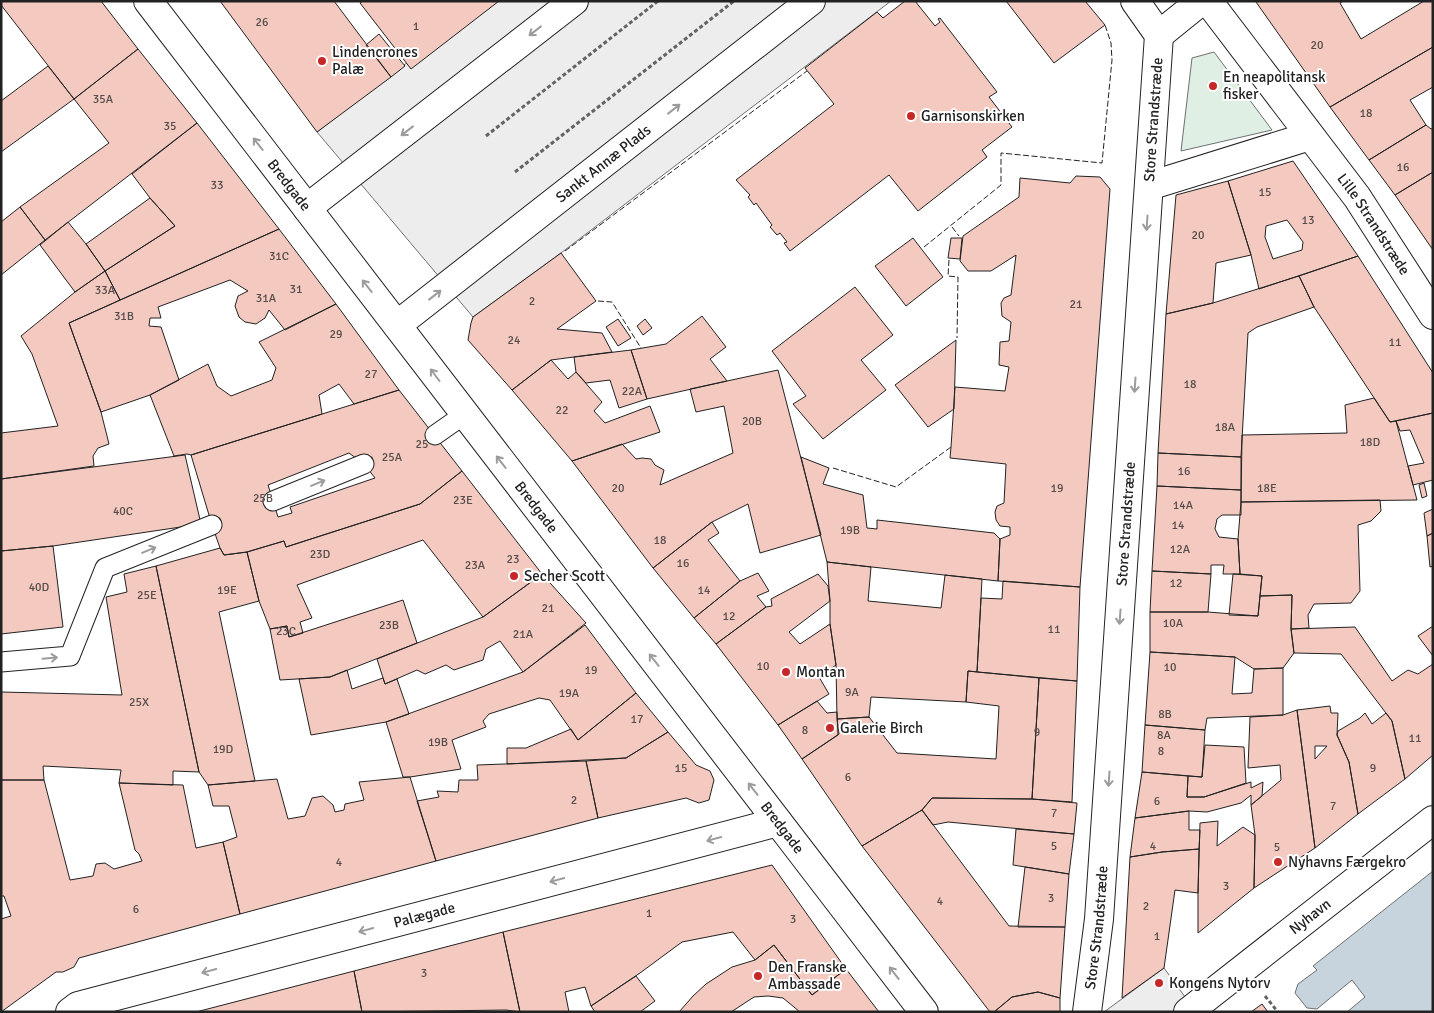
<svg xmlns="http://www.w3.org/2000/svg" width="1434" height="1013" font-family="Signika,sans-serif">
<style>
.green{fill:#e0efe3;stroke:#6f6f6f}
.parking{fill:#ededed;stroke:#6f6f6f}
.water{fill:#c7d3dd;stroke:#6f6f6f}
.building{fill:#f3c9c0;stroke:#222;fill-rule:evenodd}
.lines{fill:none;stroke-linecap:round;stroke-linejoin:round}
.lane-casing{stroke:#222;stroke-width:21}
.street-casing{stroke:#222;stroke-width:30}
.primary-casing{stroke:#222;stroke-width:30}
.path{stroke:#646464;stroke-width:3;stroke-dasharray:4 2.5;stroke-linecap:butt}
.lane{stroke:#fff;stroke-width:19}
.street{stroke:#fff;stroke-width:28}
.primary{stroke:#fff;stroke-width:28}
.fence{stroke:#222;stroke-width:1;stroke-dasharray:6 2.5;stroke-linecap:butt}
.oneway{stroke:#9c9c9c}
.poi-dot{fill:#c62828;stroke:#fff;stroke-width:2}
.labels{text-anchor:middle;stroke-width:4;stroke-linejoin:round;paint-order:stroke}
.number-label{font-size:12px;fill:#564c4a}
.poi-label{font-size:15px;fill:#222;stroke:#fff;text-anchor:start}
.street-label{font-size:15px;fill:#222;stroke:#fff}
</style>
<rect width="100%" height="100%" fill="#fff"/>
<path class="green" d="M1214,52l58,78 -91,21 11,-93z"/>
<path class="parking" d="M487,1h404l-330,252 -88,64 -156,-185z
M1164,968l32,44h-92z"/>
<path class="water" d="M1433,871v141h-86l18,-15 -13,-17 -35,29 -10,-1 -12,-15 3,-9 19,-14 -4,-4z"/>
<path class="building" d="M1,1h100l37,48 -64,50 -73,-94z
M220,1h114l57,76 -74,55z
M363,1h136l-88,68 -51,-66z
M905,1h10l20,25 5,-4 -2,-3 2,-1 57,74 -8,5 23,30 -30,23 5,7 -69,54 -29,-36 -99,76 -6,-8 3,-1 -7,-9 -3,2 -7,-8 2,-2 -16,-22 -2,2 -6,-8 2,-2 -14,-15 98,-76 -29,-36 72,-56 6,6z
M1006,1h79l20,24 -51,38z
M1258,1h85l-3,2 21,36 63,-38h9v46l-103,60 -74,-105z
M379,34l26,32 -14,11 -25,-32z
M1433,47v40l-23,13 16,25 -57,35 -39,-53z
M138,49l59,74 -152,117 -25,-33 89,-64 -35,-44z
M48,66l26,33 -73,53v-51z
M197,123l82,106 -159,71 -15,-29 70,-45 -25,-28 -18,-24z
M1426,125l5,4 2,-1v44l-38,23 -26,-35z
M1293,161l65,95 -99,33 -8,-34 -23,-74zM1287,220l16,22 -1,8 -29,9 -8,-22 1,-11z
M1433,172v78l-38,-55z
M1076,176l24,1 10,12 -30,398 -82,-6 2,-42 10,-4v-8l-10,-1 -4,-6 -1,-8 2,-6 7,-3 2,-39 -56,-6 1,-11 4,-60 50,4 4,-24 -10,-2 1,-23 9,-1 2,-19 -9,-6 -1,-13 3,-5 7,-3 5,-40 -25,16h-23l-8,-10 3,-25 56,-39 1,-19 50,5z
M1228,181l23,74 -35,8 -3,40 -47,11 10,-119z
M150,198l25,28 -70,45 -19,-27z
M20,207l25,33 -44,35v-53z
M68,222l18,22 19,27 -30,21 -35,-47z
M279,229l57,75 -51,26 -16,-20 -4,8 -9,6 -11,-2 -6,-5 -4,-11 3,-10 10,-5 -18,-11 -72,27 3,11h-11l-1,8 12,1 18,53 -29,15 -49,17 -32,-89z
M913,238l30,39 -37,29 -31,-40z
M951,238h11l-2,21 -12,-1z
M561,253l35,48 -39,28 45,4 10,19 -61,8 -39,30 -44,-50 3,-17 2,-6z
M1358,256l75,117v40l-43,9 -76,-115 -15,-31z
M105,271l15,29 -51,23 32,89 8,32 -11,4 -5,8 1,10 -93,13v-46l57,-7 -26,-72 -11,-18 54,-44z
M1299,276l15,31 -57,20 -9,6 -7,124 -83,-4 8,-139 47,-11z
M855,287l38,48 -32,25 25,30 -63,49 -30,-35 13,-8 -34,-45z
M336,304l63,86 -45,14 -15,-20 -20,11 3,19 -131,41 -4,-1 -13,2 -24,-61 58,-31 9,22 14,10 41,-16 4,-12 -17,-26z
M702,316l24,31 -16,12 17,22 -80,18 -16,-49 35,-6z
M618,319l13,19 -13,8 -12,-19z
M645,319l7,9 -9,7 -6,-9z
M956,340l-2,69 -26,18 -33,-42z
M631,350l16,49 -28,9 -9,-28 -24,3 -10,-11 -2,-15z
M551,360l17,19 8,-7 26,30 -8,9 11,12 45,-17 10,26 -88,29 -60,-71z
M778,370l43,165 -61,18 -12,-49 -36,18 -59,46 -81,-107 50,-17 14,15 6,-1 9,1 4,6 9,5 -4,15 73,-32 -9,-47 -28,6 -6,-23z
M399,390l63,81 -42,33 -134,43 -2,-6 -37,11 -23,3 -4,-7 -8,-23 -21,-70zM349,453l15,11 11,14 -85,29 2,6 -14,4 -10,-32z
M1374,398l16,24 6,-1 21,79 -176,2 1,-67 105,-2 -2,-28z
M1433,413v67l-20,5 -5,-19 16,-3 -14,-33 -10,1 -4,-10z
M1158,453l83,4v33l-84,-4z
M185,455l16,69 -148,22 -52,5v-72z
M801,457l28,11 -6,16 40,11 4,33 10,1v-9l117,13 6,6 -2,42 -171,-19z
M462,471l80,103 -59,43 -60,-77 -126,45 15,33 -12,4 3,11 -14,4 -2,-11 -17,3 -11,-28 -12,-49 37,-11 2,6 134,-43z
M1424,483l3,13 -5,2 -3,-13z
M1157,486l84,4v25h-19l-5,4 -2,10 4,8 19,2 2,35h-17l1,-9h-13v9l-59,-3z
M1380,500l1,11 -10,10 -13,4 2,66 -9,12 -37,1 -6,11 1,13 -18,1 1,-34 -32,1 2,-20 -22,-2 -2,-35 3,-37z
M1433,509v24l-6,3 -3,-23z
M712,522l7,11 -11,7 32,41 -46,37 -41,-50z
M1433,533v33l-3,1 -3,-31z
M53,546l10,81 -62,7v-83z
M220,548l4,7 23,-3 12,49 -40,11 36,169 -47,4 -9,-13 -43,-206z
M827,562l44,5 -3,34 73,7 4,-33 37,4 -5,93 -9,-1 -2,31 -95,-5 -2,20 -32,2 -1,-54 -6,-41v-23z
M156,566l43,206 -26,-1v14l-54,-2 2,-13 -78,-4 1,14h-43v-88l121,3 -16,-98 21,-5 -3,-18z
M1152,571l59,3 -3,38h-58z
M758,573l11,18 -12,5 9,11 -50,37 -22,-26 46,-37z
M542,574l44,49 -63,49 -23,-31 -14,8 -3,11 -29,10 -8,-5 -21,9 -8,-4 -32,14 -8,-25 106,-42z
M818,574l10,12 2,15 -41,31 11,12 30,-20 6,41 -17,12 10,17 -51,31 -62,-81 50,-37 6,-1 -1,-7z
M1233,574l29,2 -4,40 -29,-1z
M1003,581l77,6 -3,94 -100,-9 4,-74 21,1z
M1292,595l-1,34 3,24 -11,15 -29,1 -19,-12 -85,-5v-40h58l50,4 2,-20z
M403,600l14,43 -87,34 -50,3 -10,-51 17,-3 2,11z
M585,625l51,68 -58,47 -28,-40 -11,-2 -50,16 -6,7 3,6 -34,13 9,29 -51,8h-7l-17,-55 137,-50z
M1433,626v30l-15,-20z
M1355,627l37,54 16,-11 10,4 15,-10v91l-28,24 -13,-58 -51,-67 -47,-1 -3,-24z
M1150,652l85,5 -3,37 20,-1 2,-24 29,-1v47l-76,3 -2,12 -60,-5z
M347,670l5,19 31,-11 2,6 12,-5 12,35 -23,8 -75,13 -12,-56 31,-2z
M968,671l71,7 -7,121 -100,-1 -10,12 -60,36 -60,-87 37,-25 -2,-15 32,-2 28,36 99,6 3,-53 -33,-4z
M1039,678l38,3 -5,121 -40,-3z
M636,693l32,39 -42,26 -119,6v-16h19l45,-19 7,11z
M817,701l10,12 10,-1 1,23 -36,24 -24,-34z
M1330,706l1,7h7l-1,22 12,27 9,52 -43,34 -18,-138zM1315,746h12l-12,13z
M1297,710l18,138 -61,40 1,-53 -4,-30 30,-25 -1,-15 -32,3 2,-51 33,-2z
M1365,713l7,11 14,-11 6,8 13,58 -47,35 -9,-52 -12,-27 1,-4 22,-13z
M1145,725l60,5 -3,47 -60,-5z
M668,732l28,33 14,6 4,9 -5,20 -10,3 -13,-5 -88,20 -12,-57 40,-3z
M1205,745l39,2 2,36 -42,14h-17l1,-21 14,1z
M586,761l12,57 -162,43 -19,-60 22,-4 -2,-6 21,1 1,-12h19l-1,-15z
M1142,772l46,4 -1,21h17l47,-15v6l12,-6 -1,14 -11,9v-10l-10,8 -34,9 -18,-1 -54,7z
M410,777l26,84 -196,53 -17,-72 14,-5 -8,-31h-16l-5,-21 69,-6 11,40 17,-3 7,-18 11,-2 10,9 2,7 9,-2 1,-6 19,-4 -5,-18z
M1,780h43l26,100 23,-4 3,-12 9,-1 9,6 28,-8 -3,-7 -4,-4 -16,-67 64,2 13,63 27,-6 17,72 -161,44 -5,9 -11,5h-7l-55,40v-93l10,-3 -7,-20h-3z
M932,798l100,1 45,4 -3,31 -126,-12 -15,3 -11,-15z
M922,810l87,116 56,1 -5,71 -22,-6 -26,5 -18,15h-4l-128,-166z
M1189,811v19h11l-1,19 -37,3 -32,5 5,-39z
M1218,821l-1,25 26,-19 12,8 -1,53 -56,45v-40l2,-70z
M1016,829l58,5 -5,40 -56,-9z
M1199,849l-1,44 -23,-3 -11,78 -42,30 8,-141 32,-5z
M772,865l74,104 -34,26 -38,-50 -19,15 -22,-28 -51,10 -42,31 -49,33 -6,-19 -20,5 4,20h-49l-17,-80z
M1025,867l44,7 -4,53h-47z
M503,932l17,80 -14,-2 -144,2 -8,-41z
M774,945l38,50 34,-26 33,43h-79l-17,-14 -15,-2 -14,1 -23,15h-52l14,-16 13,-12 26,-17 23,-7z
M354,971l8,41h-166z
M636,976l19,25 -15,11h-45l-4,-6z
M1038,992l22,6v14h-66l18,-15z
M1262,1004l6,8h-17z"/>
<g class="lines">
<g class="lane-casing">
<path id="lane" d="M435,435l30,-21
M273,501l91,-37
M1,662l69,-6 35,-88 107,-43"/>
</g>
<g class="street-casing">
<g id="street">
<path id="s1" d="M1208,1l149,196 76,118"/>
<path d="M1159,35l42,-34"/>
<path d="M1149,186l161,-50"/>
<path d="M307,208l267,-207"/>
<path id="s2" d="M397,325l414,-324"/>
<path id="s3" d="M70,1012l8,-6 700,-184"/>
<path id="s4" d="M1087,1012l12,-93 60,-884 -24,-34"/>
<path id="s5" d="M1188,1012l245,-192"/>
</g>
</g>
<g class="primary-casing">
<g id="primary">
<path id="s6" d="M148,1l776,1011"/>
</g>
</g>
<path class="path" d="M486,136l172,-135
M515,172l219,-171
M1265,996l13,16"/>
<use href="#lane" class="lane"/>
<use href="#street" class="street"/>
<use href="#primary" class="primary"/>
<path class="fence" d="M952,227l7,9
M924,247l77,-62v-32l101,10 10,-103 -1,-17 -6,-18
M565,251l242,-180
M949,260l-1,16 10,1 -1,61
M598,301l14,1 29,46
M833,468l63,19 55,-40"/>
</g>
<defs><path id="oneway-shaft" d="M-6 0H5M1.5-3L5.5 0L1.5 3" fill="none" stroke-width="1.6" stroke-linecap="round" stroke-linejoin="round" transform="scale(1.25)"/></defs>
<g class="oneway">
<use href="#oneway-shaft" transform="translate(535 31) rotate(142)"/>
<use href="#oneway-shaft" transform="translate(674 109) rotate(-38)"/>
<use href="#oneway-shaft" transform="translate(407 131) rotate(142)"/>
<use href="#oneway-shaft" transform="translate(258 144) rotate(-128)"/>
<use href="#oneway-shaft" transform="translate(1147 223) rotate(94)"/>
<use href="#oneway-shaft" transform="translate(367 286) rotate(-128)"/>
<use href="#oneway-shaft" transform="translate(435 295) rotate(-38)"/>
<use href="#oneway-shaft" transform="translate(435 375) rotate(-127)"/>
<use href="#oneway-shaft" transform="translate(1135 385) rotate(94)"/>
<use href="#oneway-shaft" transform="translate(501 462) rotate(-128)"/>
<use href="#oneway-shaft" transform="translate(318 483) rotate(-22)"/>
<use href="#oneway-shaft" transform="translate(149 550) rotate(-22)"/>
<use href="#oneway-shaft" transform="translate(1120 617) rotate(94)"/>
<use href="#oneway-shaft" transform="translate(50 658) rotate(-5)"/>
<use href="#oneway-shaft" transform="translate(654 660) rotate(-128)"/>
<use href="#oneway-shaft" transform="translate(1109 779) rotate(94)"/>
<use href="#oneway-shaft" transform="translate(753 789) rotate(-128)"/>
<use href="#oneway-shaft" transform="translate(714 839) rotate(165)"/>
<use href="#oneway-shaft" transform="translate(557 880) rotate(165)"/>
<use href="#oneway-shaft" transform="translate(366 930) rotate(165)"/>
<use href="#oneway-shaft" transform="translate(209 971) rotate(165)"/>
<use href="#oneway-shaft" transform="translate(894 973) rotate(-128)"/>
</g>
<g class="poi-dot">
<circle cx="322" cy="61" r="5"/>
<circle cx="1213" cy="86" r="5"/>
<circle cx="911" cy="116" r="5"/>
<circle cx="514" cy="576" r="5"/>
<circle cx="786" cy="672" r="5"/>
<circle cx="830" cy="728" r="5"/>
<circle cx="1278" cy="862" r="5"/>
<circle cx="758" cy="976" r="5"/>
<circle cx="1159" cy="983" r="5"/>
</g>
<g class="labels">
<g class="number-label">
<text x="262" y="26">26</text>
<text x="416" y="30">1</text>
<text x="1317" y="49">20</text>
<text x="103" y="103">35A</text>
<text x="1366" y="117">18</text>
<text x="170" y="130">35</text>
<text x="1403" y="171">16</text>
<text x="217" y="189">33</text>
<text x="1265" y="196">15</text>
<text x="1308" y="224">13</text>
<text x="1198" y="239">20</text>
<text x="279" y="260">31C</text>
<text x="296" y="293">31</text>
<text x="105" y="294">33A</text>
<text x="266" y="302">31A</text>
<text x="532" y="305">2</text>
<text x="1076" y="308">21</text>
<text x="124" y="320">31B</text>
<text x="336" y="338">29</text>
<text x="514" y="344">24</text>
<text x="1395" y="346">11</text>
<text x="371" y="378">27</text>
<text x="1190" y="388">18</text>
<text x="632" y="395">22A</text>
<text x="562" y="414">22</text>
<text x="752" y="425">20B</text>
<text x="1225" y="431">18A</text>
<text x="1370" y="446">18D</text>
<text x="422" y="448">25</text>
<text x="392" y="461">25A</text>
<text x="1184" y="475">16</text>
<text x="618" y="492">20</text>
<text x="1057" y="492">19</text>
<text x="1267" y="492">18E</text>
<text x="263" y="502">25B</text>
<text x="463" y="504">23E</text>
<text x="1183" y="509">14A</text>
<text x="123" y="515">40C</text>
<text x="1178" y="529">14</text>
<text x="850" y="534">19B</text>
<text x="660" y="544">18</text>
<text x="1180" y="553">12A</text>
<text x="320" y="558">23D</text>
<text x="513" y="563">23</text>
<text x="683" y="567">16</text>
<text x="475" y="569">23A</text>
<text x="1176" y="587">12</text>
<text x="39" y="591">40D</text>
<text x="227" y="594">19E</text>
<text x="704" y="594">14</text>
<text x="147" y="599">25E</text>
<text x="548" y="612">21</text>
<text x="729" y="620">12</text>
<text x="1173" y="627">10A</text>
<text x="389" y="629">23B</text>
<text x="1054" y="633">11</text>
<text x="286" y="635">23C</text>
<text x="523" y="638">21A</text>
<text x="763" y="670">10</text>
<text x="1170" y="671">10</text>
<text x="591" y="674">19</text>
<text x="852" y="696">9A</text>
<text x="569" y="697">19A</text>
<text x="139" y="706">25X</text>
<text x="1165" y="718">8B</text>
<text x="637" y="723">17</text>
<text x="805" y="734">8</text>
<text x="1037" y="736">9</text>
<text x="1164" y="739">8A</text>
<text x="1415" y="742">11</text>
<text x="438" y="746">19B</text>
<text x="223" y="753">19D</text>
<text x="1161" y="755">8</text>
<text x="681" y="772">15</text>
<text x="1373" y="772">9</text>
<text x="848" y="781">6</text>
<text x="574" y="804">2</text>
<text x="1157" y="805">6</text>
<text x="1333" y="810">7</text>
<text x="1054" y="817">7</text>
<text x="1054" y="850">5</text>
<text x="1153" y="850">4</text>
<text x="1277" y="851">5</text>
<text x="339" y="866">4</text>
<text x="1226" y="890">3</text>
<text x="1051" y="902">3</text>
<text x="940" y="905">4</text>
<text x="1146" y="910">2</text>
<text x="136" y="913">6</text>
<text x="649" y="917">1</text>
<text x="793" y="923">3</text>
<text x="1157" y="940">1</text>
<text x="424" y="977">3</text>
</g>
<g class="poi-label">
<text x="332" y="57">Lindencrones<tspan x="332" dy="17">Palæ</tspan></text>
<text x="1223" y="82">En neapolitansk<tspan x="1223" dy="17">fisker</tspan></text>
<text x="921" y="121">Garnisonskirken</text>
<text x="524" y="581">Secher Scott</text>
<text x="796" y="677">Montan</text>
<text x="840" y="733">Galerie Birch</text>
<text x="1288" y="867">Nyhavns Færgekro</text>
<text x="768" y="972">Den Franske<tspan x="768" dy="17">Ambassade</tspan></text>
<text x="1169" y="988">Kongens Nytorv</text>
</g>
<g class="street-label">
<text dy="5" stroke="none"><textPath href="#s4" startOffset="895">Store Strandstræde</textPath></text>
<text dy="5" stroke="none"><textPath href="#s2" startOffset="262">Sankt Annæ Plads</textPath></text>
<text dy="5" stroke="none"><textPath href="#s6" startOffset="232">Bredgade</textPath></text>
<text dy="5" stroke="none"><textPath href="#s1" startOffset="278">Lille Strandstræde</textPath></text>
<text dy="5" stroke="none"><textPath href="#s6" startOffset="638">Bredgade</textPath></text>
<text dy="5" stroke="none"><textPath href="#s4" startOffset="490">Store Strandstræde</textPath></text>
<text dy="5" stroke="none"><textPath href="#s6" startOffset="1042">Bredgade</textPath></text>
<text dy="5" stroke="none"><textPath href="#s3" startOffset="368">Palægade</textPath></text>
<text dy="5" stroke="none"><textPath href="#s5" startOffset="155">Nyhavn</textPath></text>
<text dy="5" stroke="none"><textPath href="#s4" startOffset="85">Store Strandstræde</textPath></text>
</g>
</g>
<rect width="1434" height="1013" fill="none" stroke="#222222" stroke-width="5"/>
</svg>
